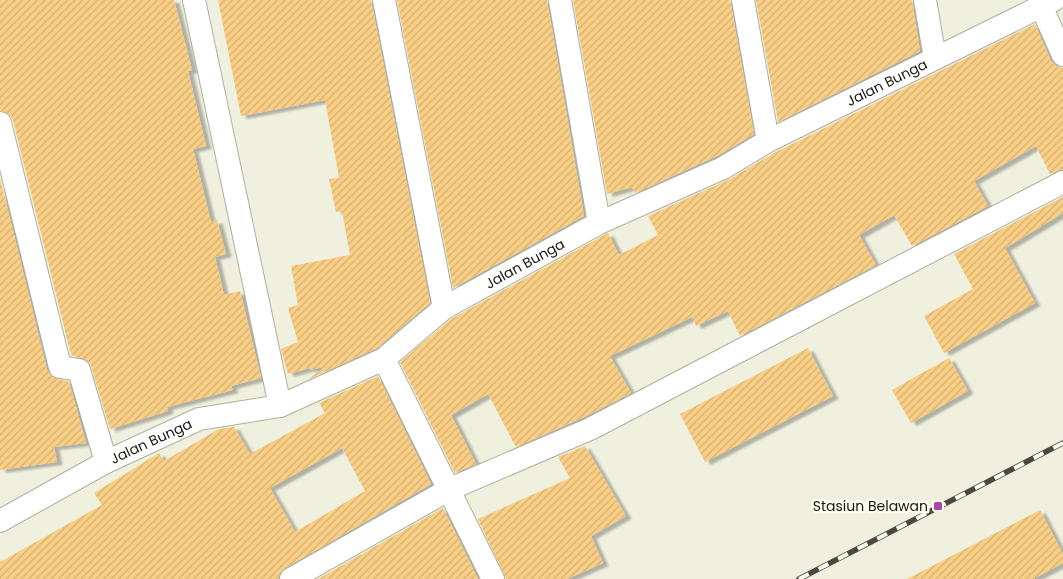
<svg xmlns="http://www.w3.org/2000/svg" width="1063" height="579" font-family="Poppins,sans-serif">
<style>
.building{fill:url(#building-hatch);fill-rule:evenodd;filter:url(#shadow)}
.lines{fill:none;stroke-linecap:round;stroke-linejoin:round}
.minor-casing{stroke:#afb09f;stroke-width:24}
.minor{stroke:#fff;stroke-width:22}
.rail-casing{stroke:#494941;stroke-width:5.5}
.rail{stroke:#fdfeec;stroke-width:4;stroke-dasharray:11;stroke-linecap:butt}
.poi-dot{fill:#a946ac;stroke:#fdfeec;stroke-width:2}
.labels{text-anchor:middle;stroke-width:5;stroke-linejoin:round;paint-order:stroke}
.street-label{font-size:14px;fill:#181812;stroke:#fdfeec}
.poi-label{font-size:14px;fill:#181812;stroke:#fdfeec;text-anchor:end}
</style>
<defs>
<pattern id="building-hatch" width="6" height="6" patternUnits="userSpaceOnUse" patternTransform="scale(1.25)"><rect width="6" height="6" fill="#f9ce85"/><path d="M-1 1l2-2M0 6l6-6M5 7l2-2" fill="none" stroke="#d5b072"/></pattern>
<filter id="shadow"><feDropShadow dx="5.5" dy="3" stdDeviation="1" flood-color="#0004"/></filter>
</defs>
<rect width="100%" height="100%" fill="#f0f0df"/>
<path class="building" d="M0,0h174l18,70 -4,1 18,75 -13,3 18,73 6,-2 9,34 -11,3 9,38 16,-4 21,87 -30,8 2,4 -66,17 1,4 -58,18 -19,-63 -4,-6 -16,-5 -58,-235 -4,-6 -9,-4z
M218,0h153l59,303 -53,45 -70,32 16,-11 -1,-2 -11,3 -1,-2 -22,6 -7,-25 17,-7 -10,-34 10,-3 -7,-39 59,-11 -8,-44 -6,1 -7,-33 10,-1 -14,-78 -84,16z
M397,0h150l37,216 -131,72z
M573,0h157l24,134 -37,22 -82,37 -3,-6 -25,7z
M756,0h156l8,51 -142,71z
M1035,24l16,37 5,5 7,2v101l-13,5 -14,-28 -62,35 14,25 -76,40 -18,-31 -35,20 17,30 -136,71 -12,-25 -32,15 -4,-9 -82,39 21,37 -47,24 -68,30 -28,-53 -37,21 25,49 -21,9 -55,-111 51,-43 157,-86 11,22 39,-20 -10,-19 80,-36 46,-27z
M0,178l47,192 5,7 17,5 17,61 -32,4 3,15 -57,8z
M1063,197v16l-58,35 30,55 -91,50 -20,-37 49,-27 -19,-35z
M808,348l25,48 -128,66 -25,-48z
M949,358l19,33 -57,32 -19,-33z
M378,376l53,108 -146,84 -5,5 -2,6h-278v-17l102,-57 -8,-12 65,-40 5,8 55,-32 15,-2 16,27 75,-41 -6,-10zM342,448l23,43 -70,41 -25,-44z
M585,446l41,70 -35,20 12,27 -36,16h-61l-28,-60 92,-41 -12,-21z
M443,508l35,71h-160z
M1040,510l23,44v9l-30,16h-126z"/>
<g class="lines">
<g class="minor-casing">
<g id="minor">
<path d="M194,0l86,406"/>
<path d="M384,0l60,308"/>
<path d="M560,0l39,223"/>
<path d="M743,0l25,141"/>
<path d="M925,0l10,58"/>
<path d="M1041,6l22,49"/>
<path d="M0,123l60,244 19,3 27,92"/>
<path d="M384,359l109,220"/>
<path id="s1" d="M0,521l106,-59 93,-43 81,-13 104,-47 60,-51 155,-85 124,-55 45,-27 286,-141"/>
<path d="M291,579l159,-90 140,-60 473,-247"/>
</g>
</g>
<use href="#minor" class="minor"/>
<g class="rail-casing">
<path id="rail" d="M799,579l264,-136"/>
</g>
<use href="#rail" class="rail"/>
</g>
<rect class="poi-dot" x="933" y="501" width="10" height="10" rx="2.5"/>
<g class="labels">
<g class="street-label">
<text dy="5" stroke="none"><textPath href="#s1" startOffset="996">Jalan Bunga</textPath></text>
<text dy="5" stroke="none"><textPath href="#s1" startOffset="591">Jalan Bunga</textPath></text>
<text dy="5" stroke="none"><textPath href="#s1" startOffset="171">Jalan Bunga</textPath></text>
</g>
<g class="poi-label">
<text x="928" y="511">Stasiun Belawan</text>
</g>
</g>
</svg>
